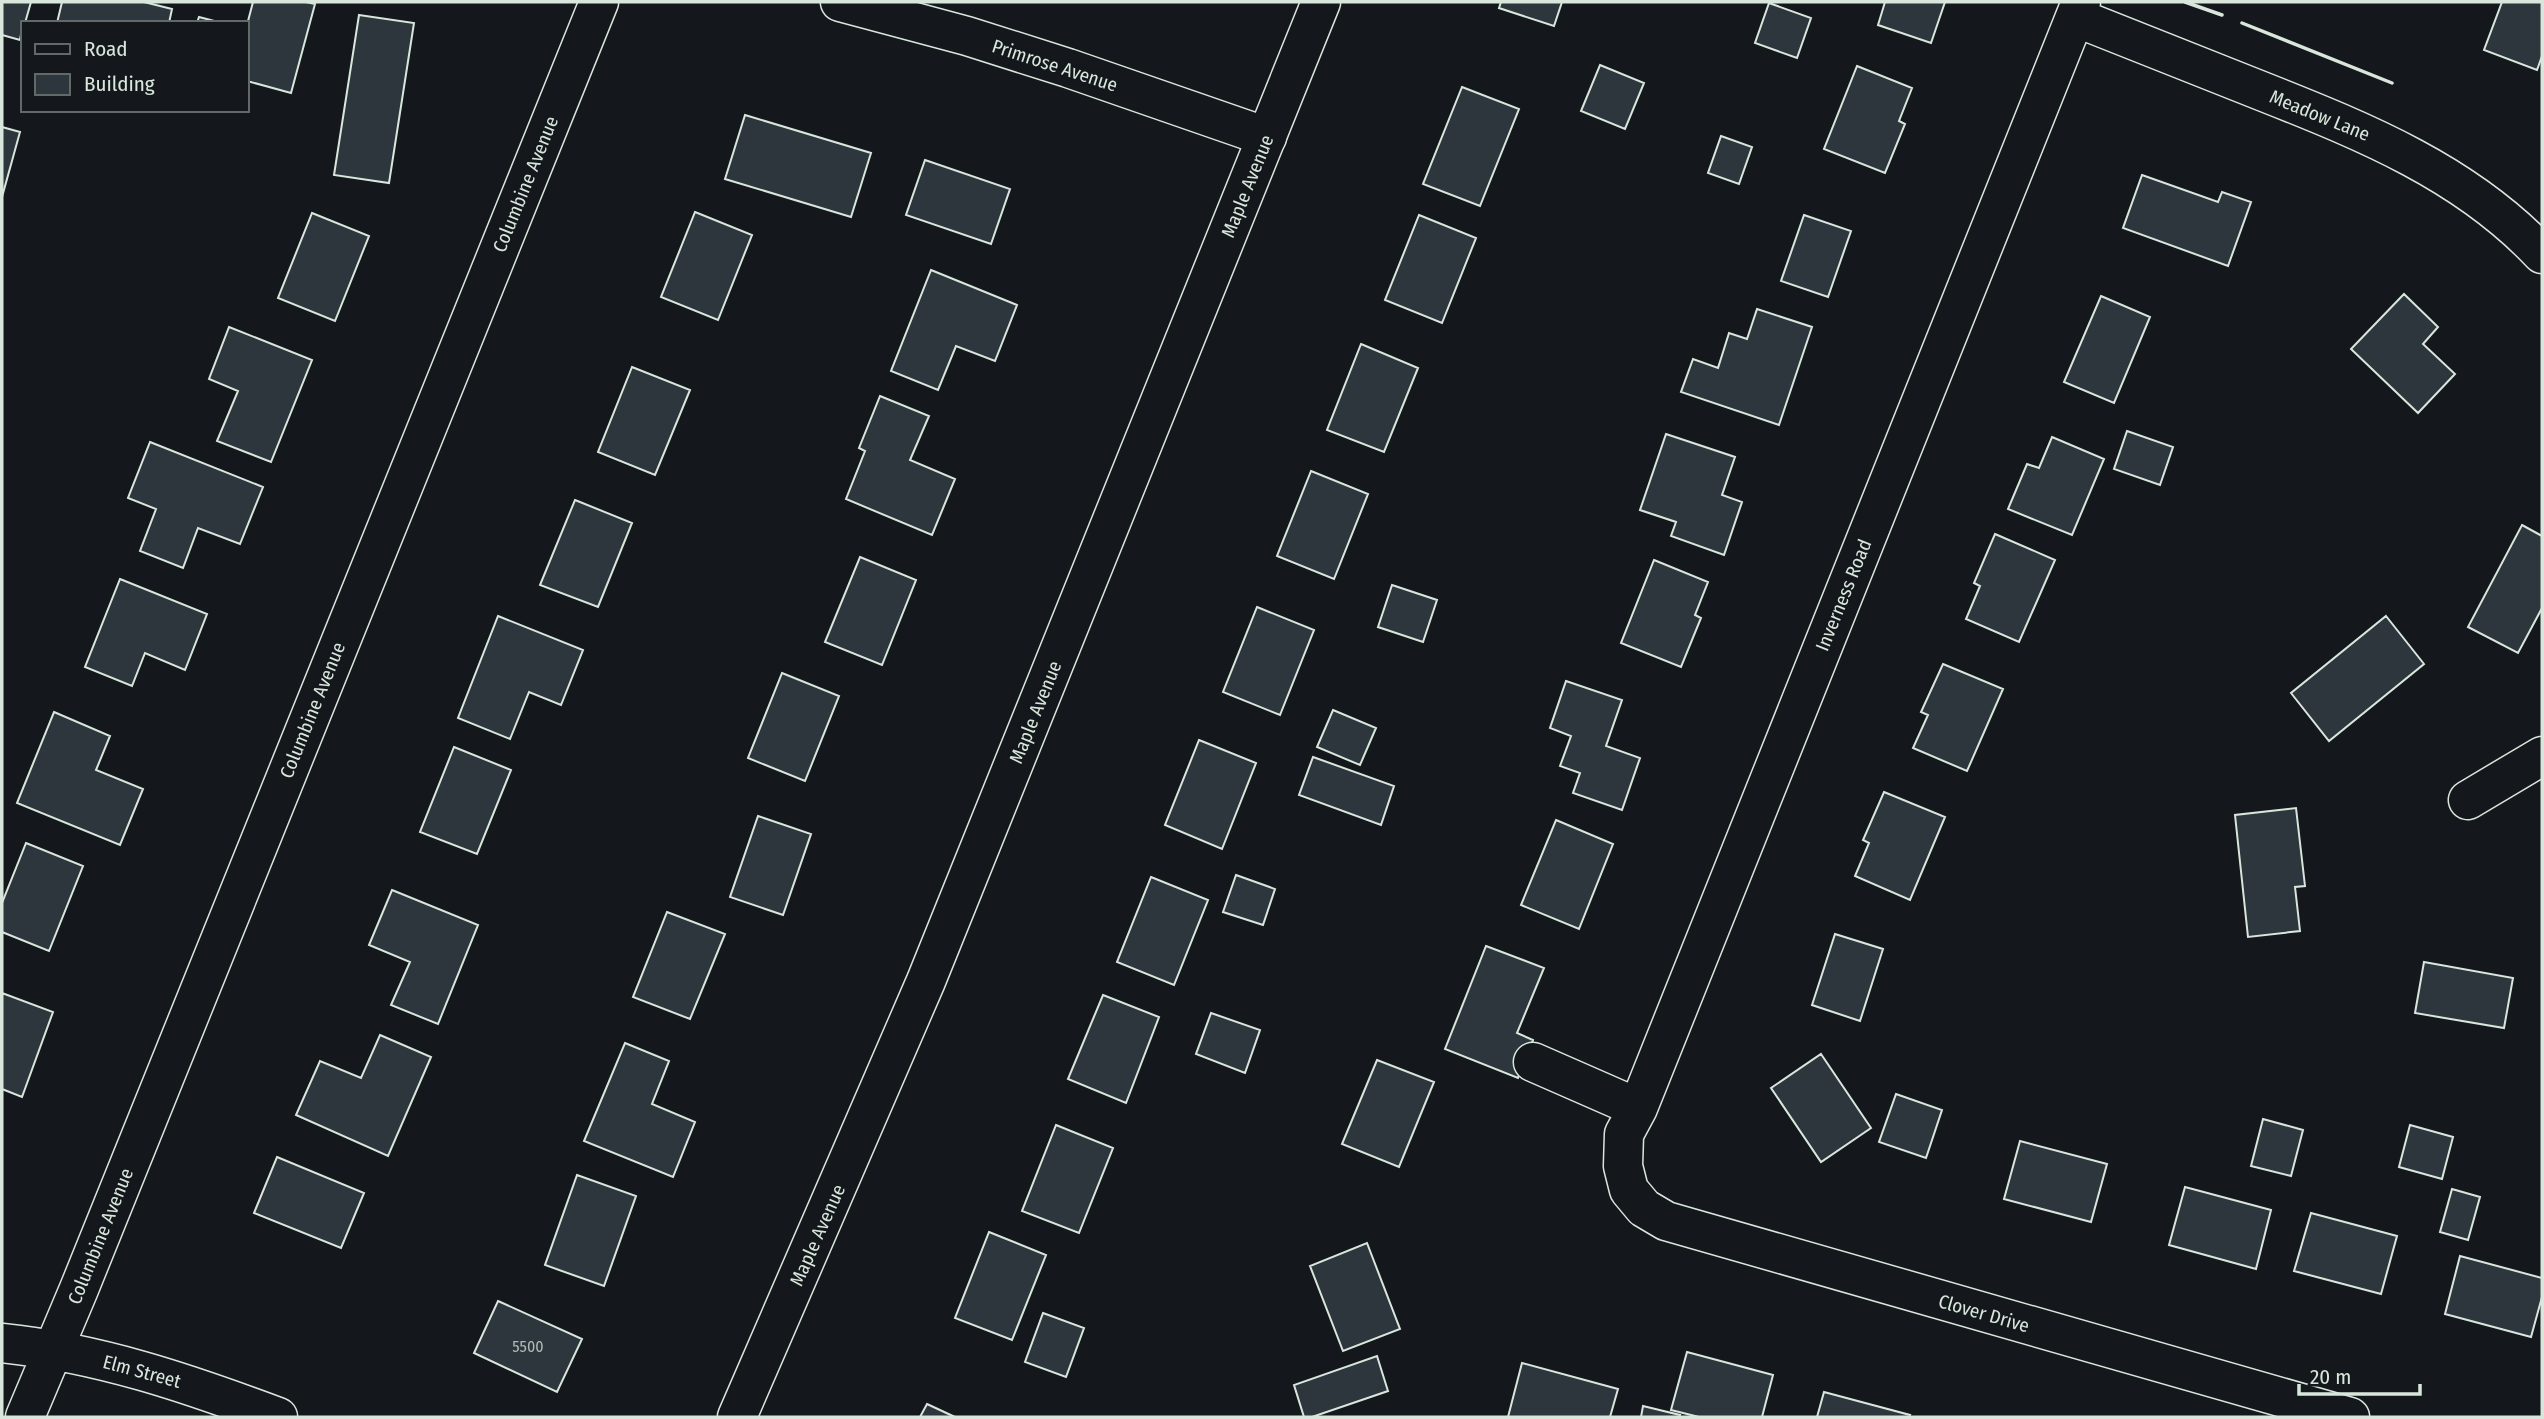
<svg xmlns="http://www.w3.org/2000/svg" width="2544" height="1419" font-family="'Fira Sans Condensed',sans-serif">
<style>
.building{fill:#2c363c;stroke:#d8e6dc;stroke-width:2}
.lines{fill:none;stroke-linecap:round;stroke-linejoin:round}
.minor-casing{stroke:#d8e6dc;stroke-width:41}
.major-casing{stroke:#d8e6dc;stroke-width:41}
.minor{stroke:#14181c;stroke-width:38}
.major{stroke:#14181c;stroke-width:38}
.wall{stroke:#d8e6dc;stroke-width:3.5}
.labels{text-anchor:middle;stroke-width:5;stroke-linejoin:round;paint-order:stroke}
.number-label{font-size:16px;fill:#adbab4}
.street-label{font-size:19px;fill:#d8e6dc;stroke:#14181c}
</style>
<rect width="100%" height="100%" fill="#14181c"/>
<path class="building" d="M2,2h29l-6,21h-2l-3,17 -18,-5z
M62,2h82l28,7 -3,14h-112z
M253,2h53l9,2 -24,89 -44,-12v-56z
M1501,2h61l-8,24 -55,-18z
M1885,2h60l-14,41 -53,-18z
M2502,2h40v54l-5,14 -53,-20z
M1769,3l42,15 -14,40 -42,-15z
M359,15l55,8 -25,160 -55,-8z
M199,17l23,6h-25z
M1600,65l44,18 -19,46 -44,-18z
M1857,66l55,22 -13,33 6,3 -20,49 -61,-24z
M1462,87l57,22 -39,97 -57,-22z
M745,115l126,38 -20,64 -126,-38z
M2,127l18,5 -18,65z
M1721,136l31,11 -13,37 -31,-11z
M925,160l85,29 -19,55 -85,-29z
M2142,175l76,27 4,-10 29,10 -23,64 -105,-38z
M695,212l57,23 -34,85 -57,-23z
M312,213l57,23 -34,85 -57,-23z
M1419,215l57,23 -34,85 -57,-23z
M1804,215l47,16 -23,66 -47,-16z
M931,270l86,35 -22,56 -39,-15 -18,44 -47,-19z
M2404,294l34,33 -15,17 32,30 -37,39 -67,-64z
M2101,296l49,21 -36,86 -50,-21z
M1757,309l55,18 -33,98 -98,-33 12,-33 25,9 11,-35 18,6z
M229,327l83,33 -41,102 -54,-21 21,-50 -29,-12z
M1361,344l57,24 -34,84 -57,-22z
M632,367l58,23 -35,85 -57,-23z
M880,396l49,20 -19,44 45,19 -23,56 -86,-36 19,-48 -6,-3z
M2127,431l46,16 -13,38 -46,-16z
M1666,434l69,23 -13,38 20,7 -18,53 -53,-19 5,-14 -36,-12z
M2052,437l52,22 -32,76 -64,-26 19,-45 12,4z
M150,442l113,45 -23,57 -42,-16 -15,40 -43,-17 16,-42 -28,-11z
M1311,471l57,23 -34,85 -57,-23z
M575,500l57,23 -34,84 -58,-22z
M2522,525l20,11v72l-24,45 -50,-26z
M1995,534l60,26 -36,82 -53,-23 14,-33 -6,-3z
M860,557l56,23 -34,85 -57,-23z
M1654,560l54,22 -13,33 6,3 -20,49 -60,-24z
M120,579l87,35 -22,56 -40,-17 -13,33 -47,-19z
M1392,585l45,15 -14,42 -45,-15z
M1257,607l57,23 -34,85 -57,-23z
M498,616l85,34 -22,55 -32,-13 -19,47 -52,-21z
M2386,616l38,48 -95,77 -38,-48z
M1943,664l60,25 -36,82 -54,-23 15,-33 -7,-3z
M782,673l57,23 -34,85 -57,-23z
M1566,681l56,19 -16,46 34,12 -18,52 -49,-17 7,-20 -20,-7 11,-30 -21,-8z
M1333,710l43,18 -16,37 -43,-18z
M54,712l56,24 -14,34 47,19 -23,56 -103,-42z
M1199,740l57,23 -34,86 -57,-24z
M454,747l57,23 -34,84 -57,-22z
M1313,757l81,29 -13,39 -82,-30z
M1884,792l61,25 -35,83 -55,-24 14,-33 -6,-3z
M2296,808l9,78 -10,1 5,44 -52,6 -13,-122z
M758,816l53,18 -28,81 -53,-18z
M1556,820l57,24 -34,85 -58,-24z
M26,843l57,23 -34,85 -47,-19v-29z
M1236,875l39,14 -12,36 -40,-13z
M1151,877l57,23 -34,85 -57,-23z
M392,890l86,35 -40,99 -47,-19 19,-43 -41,-17z
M667,912l58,22 -35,85 -57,-22z
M1835,934l48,15 -23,72 -48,-16z
M1486,946l58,22 -27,65 16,7 -15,38 -73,-29z
M2424,962l89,16 -9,50 -89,-15z
M2,993l51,19 -31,85 -20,-8z
M1103,995l56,22 -33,86 -58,-24z
M1211,1013l49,17 -15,43 -49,-19z
M380,1035l51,22 -43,99 -92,-41 24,-54 41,17z
M625,1043l44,18 -17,43 43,18 -22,55 -89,-36z
M1821,1054l50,74 -50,34 -50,-74z
M1377,1060l57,22 -35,85 -57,-23z
M1896,1094l46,16 -16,48 -47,-16z
M2263,1119l40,11 -12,46 -40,-10z
M1056,1125l57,23 -34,85 -57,-22z
M2410,1125l43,12 -11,42 -43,-12z
M2020,1141l87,23 -16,58 -87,-23z
M277,1157l87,36 -23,55 -87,-35z
M577,1175l59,21 -32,90 -59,-21z
M2185,1187l86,23 -15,59 -87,-24z
M2452,1189l28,8 -12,43 -28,-8z
M2311,1213l86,23 -16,58 -87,-23z
M989,1232l57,23 -34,85 -57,-22z
M1367,1243l33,86 -57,22 -33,-85z
M2460,1256l82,22v19l-11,40 -86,-23z
M498,1301l84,38 -25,53 -83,-39z
M1043,1313l41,15 -18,49 -41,-15z
M1687,1352l86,23 -11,42h-63l-28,-7z
M1377,1356l11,35 -76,26h-8l-10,-32z
M1522,1363l96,26 -8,28h-102z
M1824,1392l86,23 -1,2h-92z
M927,1404l28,13h-35z
M1643,1406l37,9 -1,2h-38z"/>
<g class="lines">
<g class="minor-casing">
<path id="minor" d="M840,2l127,34 101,32 199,69
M2081,2l-443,1106 -14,26 -1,32 6,24 15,18 22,13 684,196
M2075,17c63,25 126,50 189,75 101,40 202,81 278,162
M2468,800l74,-44
M1533,1062l105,46
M2,1343c97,10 185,40 276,74
M25,1417l54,-128 520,-1287"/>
</g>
<g class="major-casing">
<path id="major" d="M737,1417l189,-436 395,-979"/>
</g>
<use href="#minor" class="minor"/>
<use href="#major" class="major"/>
<path class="wall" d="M2185,2l37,13
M2242,23l150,60"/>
</g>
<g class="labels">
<g class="number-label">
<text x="528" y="1352">5500</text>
</g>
<g class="street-label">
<text transform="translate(1055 65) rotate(18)" y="7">Primrose Avenue</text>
<text transform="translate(2320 115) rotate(22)" y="7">Meadow Lane</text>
<text transform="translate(525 184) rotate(-68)" y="7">Columbine Avenue</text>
<text transform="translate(1247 186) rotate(-68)" y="7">Maple Avenue</text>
<text transform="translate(1843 595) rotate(-68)" y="7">Inverness Road</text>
<text transform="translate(312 710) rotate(-68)" y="7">Columbine Avenue</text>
<text transform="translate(1035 712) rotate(-68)" y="7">Maple Avenue</text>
<text transform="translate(817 1235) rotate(-66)" y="7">Maple Avenue</text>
<text transform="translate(100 1236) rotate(-68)" y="7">Columbine Avenue</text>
<text transform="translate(1984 1313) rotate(16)" y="7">Clover Drive</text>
<text transform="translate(142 1371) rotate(15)" y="7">Elm Street</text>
</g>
</g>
<rect width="2544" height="1419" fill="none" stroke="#d8e6dc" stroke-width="7"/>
<rect x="21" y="21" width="228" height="91" fill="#14181c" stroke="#626a69" stroke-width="2"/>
<rect x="35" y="44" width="35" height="10" fill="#14181c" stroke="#626a69" stroke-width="2"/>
<text x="84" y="56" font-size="21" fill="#d8e6dc">Road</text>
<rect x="35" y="74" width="35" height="21" fill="#2c363c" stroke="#626a69" stroke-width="2"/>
<text x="84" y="91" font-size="21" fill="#d8e6dc">Building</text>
<path d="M2299 1384v10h121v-10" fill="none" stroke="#d8e6dc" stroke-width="3.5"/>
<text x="2310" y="1384" font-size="21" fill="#d8e6dc" stroke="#14181c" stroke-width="5" paint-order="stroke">20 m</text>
</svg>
